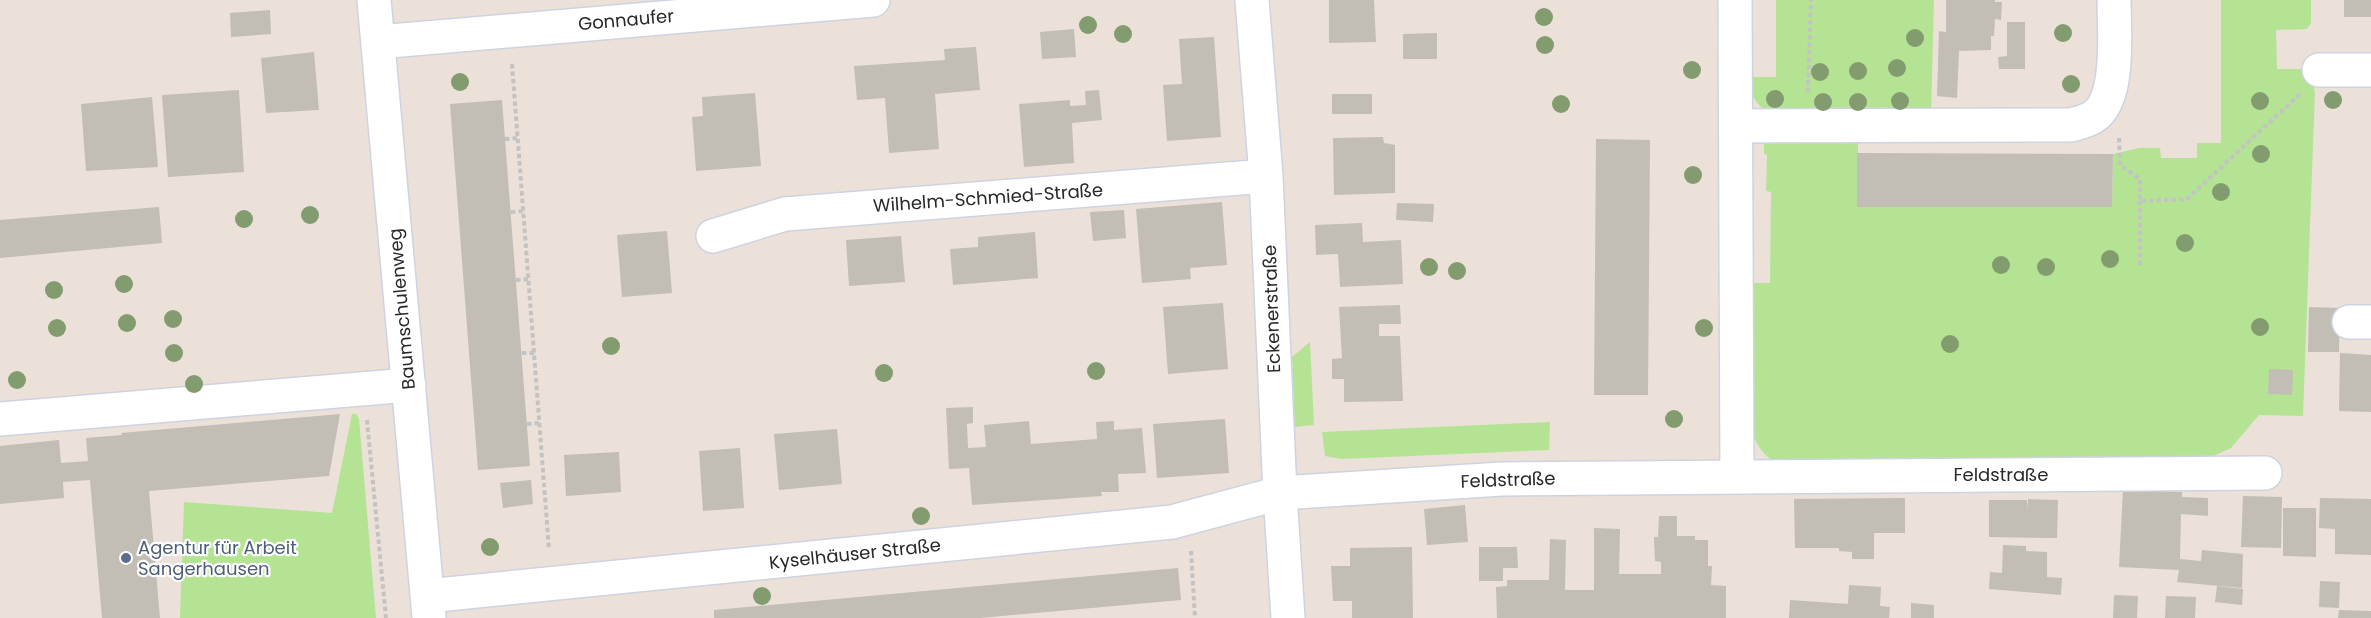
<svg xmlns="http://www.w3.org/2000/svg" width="2371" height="618" font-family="Poppins,sans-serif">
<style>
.green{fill:#b5e394}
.building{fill:#c2bdb5}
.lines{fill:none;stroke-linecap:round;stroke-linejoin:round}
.minor-casing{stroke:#ced3e1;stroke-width:36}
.path{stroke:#c3c3c3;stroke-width:4;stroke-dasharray:4.5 3;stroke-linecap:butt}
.minor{stroke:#fff;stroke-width:33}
.tree{fill:#839c6f}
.service-dot{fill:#5c6f8a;stroke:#fff;stroke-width:2}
.labels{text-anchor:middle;stroke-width:4.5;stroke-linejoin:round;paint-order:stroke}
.street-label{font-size:18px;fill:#282828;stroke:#fff}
.service-label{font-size:18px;fill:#4e5e75;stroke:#fff;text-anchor:start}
</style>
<rect width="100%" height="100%" fill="#ebe1d9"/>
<path class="green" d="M1776,0h158l-3,115 -162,-2c-14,-9 -19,-19 -21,-36h28z
M2221,0h90v23l-4,6 -31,1 1,39h30l8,22 -12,325 -44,-1 -28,33 -29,13 -422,4c-17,-9 -23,-19 -30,-37l-2,-145h22l1,-91 -5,-1 1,-36 -3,-1v-10l3,-4 91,-5v72h254l1,-53 26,-6h21l1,10h36v-15h24z
M1310,342l4,83 -19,2 -3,-70z
M352,414h4l3,5 17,199h-196l4,-116 148,11z
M1550,422l-1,28 -208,9 -16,-3 -3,-24z"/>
<path class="building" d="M1329,0h45l2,42 -47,1z
M1946,0h49v2h7l-1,18 -6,-1 -1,17h-3v14l-32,1 -2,47 -20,-2 2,-65 7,1z
M2344,0h27v17h-27z
M270,10l1,24 -40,3 -1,-24z
M2007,22h18v47h-26l-1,-12 9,-1z
M1074,29l2,28 -34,2 -2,-27z
M1437,33v26h-34v-25z
M1214,37l7,100 -54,4 -4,-56 19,-1 -3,-45z
M976,47l4,43 -45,4 4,55 -50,4 -4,-55 -28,2 -3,-34 91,-6 -1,-11z
M314,52l5,58 -53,3 -5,-55z
M239,90l5,82 -76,5 -6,-82z
M1099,90l3,30 -30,3 2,40 -50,4 -5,-63 51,-4v6l16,-1 -1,-14z
M755,93l6,73 -65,5 -4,-54 11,-1 -1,-19z
M1332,94h40v20h-40z
M152,97l6,70 -72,4 -5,-67z
M502,100l28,366 -52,4 -28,-366z
M1383,137l1,6 11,2v48l-61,2 -1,-57z
M1596,139l54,1 -2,255h-54z
M1857,153l256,1 -1,53h-255z
M1222,202l5,63 -37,3 1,11 -49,4 -6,-74z
M1397,203l37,1 -1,18 -37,-2z
M159,207l3,36 -162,15v-38z
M1124,210l2,28 -33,3 -3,-29z
M1362,223l1,19 38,-2 2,44 -63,3 -2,-33 -22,1 -1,-30z
M667,231l5,62 -50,4 -5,-62z
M1035,232l3,46 -85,7 -3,-36 28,-2v-10z
M901,236l4,46 -56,4 -3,-46z
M1223,303l5,66 -60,5 -5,-67z
M1400,305l1,19h-22v12h21l3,65 -59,1v-23h-12v-20l10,-1 -3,-51z
M2309,307l31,1 -1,44h-31z
M2340,353l31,2v57l-32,-1z
M2269,369l24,1 -1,25 -24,-1z
M973,407v16l-6,1 1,24 18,-1 -2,-22 45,-4 2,23 66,-5 -1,-17 18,-1v9l28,-2 4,45 -28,1 1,18h-18l1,4 -130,9 -3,-37 -20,1 -3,-61z
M340,414l-11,62 -180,15 11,127h-58l-12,-138 -27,2 1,16 -64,6v-58l59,-6 2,23 27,-2 -2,-23 36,-3 -1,-2z
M1225,419l4,54 -72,5 -4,-54z
M837,429l5,55 -63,6 -5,-56z
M740,448l4,60 -41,3 -4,-60z
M619,452l2,40 -55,4 -2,-41z
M531,480l2,24 -30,4 -3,-25z
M2123,489l59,3v5l26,1v18l-27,-2 -1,45 21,2 1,-11 41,4 -1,34 -65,-6 2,-12 -60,-3z
M2243,496l39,1 -1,51 -40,-1z
M1905,498v35h-31v26h-22v-7l-13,-1v-3h-44l-1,-49z
M2320,498l51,1v56l-36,-1v-25l-16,-1z
M2028,499l30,1 -1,38 -68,-1v-37h38v10z
M1465,505l3,37 -41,3 -3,-36z
M2283,508h33v49l-33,-1z
M1659,516h18v20h18v4h13v26h4l-1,19 15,1v32h-229l-1,-31 11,-1v-6h42l1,-41 16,1 -1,50h29v-62l26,1 -1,45h42v-12l-6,-1 -1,-24h4z
M2003,545l23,1v5l21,1v25l15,1 -1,17 -72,-6 1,-17 12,1z
M1412,547l1,71h-61v-17h-19l-2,-35h19v-18z
M1479,547h38l1,21h-15v13h-24z
M1178,568l3,32 -201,18h-266v-8z
M2320,581l20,1 -1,26 -20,-1z
M1849,585l32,2 -1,19 10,1 -1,11h-100l1,-18 58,4z
M2217,586l26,3 -1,16 -27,-3z
M2114,595l24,1 -1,22h-24z
M2166,596l30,1 -1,21h-30z
M1911,603l23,2v13h-23z
M2339,610l32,1v7h-33z"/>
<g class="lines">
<g class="minor-casing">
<path id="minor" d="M374,0l55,617
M1252,0l14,176 14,317 8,125
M1735,0l2,476
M378,42l495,-42
M2319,70h52
M1736,126l335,-1c7,-2 16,-4 22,-8 28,-17 21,-87 21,-117
M713,236l72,-22 481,-38
M2349,322h22
M0,419l409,-34
M427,596l745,-74 108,-29 222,-14 763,-6"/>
</g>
<path class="path" d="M512,64l37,486
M1808,92l3,-92
M2119,138l1,27 20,14v22l47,-2 113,-105
M505,139l13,-1
M511,212l12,-1
M2140,265v-64
M516,280l13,-1
M522,353h12
M367,420l19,198
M527,424l12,-1
M1191,551l4,67"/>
<use href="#minor" class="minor"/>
</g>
<g class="tree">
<circle cx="1544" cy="17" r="9"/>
<circle cx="1088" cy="25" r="9"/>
<circle cx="2063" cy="33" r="9"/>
<circle cx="1123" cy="34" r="9"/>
<circle cx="1915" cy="38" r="9"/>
<circle cx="1545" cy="45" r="9"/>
<circle cx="1897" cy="68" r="9"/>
<circle cx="1692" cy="70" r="9"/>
<circle cx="1858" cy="71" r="9"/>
<circle cx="1820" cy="72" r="9"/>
<circle cx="460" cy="82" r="9"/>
<circle cx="2071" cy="84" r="9"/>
<circle cx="1775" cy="99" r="9"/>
<circle cx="2333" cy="100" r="9"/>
<circle cx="1900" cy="101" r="9"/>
<circle cx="2260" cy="101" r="9"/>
<circle cx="1823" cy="102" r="9"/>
<circle cx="1858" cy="102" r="9"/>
<circle cx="1561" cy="104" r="9"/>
<circle cx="2261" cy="154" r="9"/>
<circle cx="1693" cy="175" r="9"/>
<circle cx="2221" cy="192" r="9"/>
<circle cx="310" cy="215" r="9"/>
<circle cx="244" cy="219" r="9"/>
<circle cx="2185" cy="243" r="9"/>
<circle cx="2110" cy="259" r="9"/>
<circle cx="2001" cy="265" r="9"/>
<circle cx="1429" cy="267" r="9"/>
<circle cx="2046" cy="267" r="9"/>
<circle cx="1457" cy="271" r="9"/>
<circle cx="124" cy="284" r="9"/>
<circle cx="54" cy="290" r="9"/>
<circle cx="173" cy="319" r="9"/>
<circle cx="127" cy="323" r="9"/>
<circle cx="2260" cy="327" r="9"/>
<circle cx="57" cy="328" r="9"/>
<circle cx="1704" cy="328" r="9"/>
<circle cx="1950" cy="344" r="9"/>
<circle cx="611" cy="346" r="9"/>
<circle cx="174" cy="353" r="9"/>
<circle cx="1096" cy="371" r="9"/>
<circle cx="884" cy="373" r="9"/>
<circle cx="17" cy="380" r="9"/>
<circle cx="194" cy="384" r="9"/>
<circle cx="1674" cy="419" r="9"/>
<circle cx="921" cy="516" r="9"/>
<circle cx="490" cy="547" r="9"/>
<circle cx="762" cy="596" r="9"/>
</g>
<circle class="service-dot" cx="126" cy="558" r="6"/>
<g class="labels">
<g class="street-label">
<text transform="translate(626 20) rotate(-5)" y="6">Gonnaufer</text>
<text transform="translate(988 198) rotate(-4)" y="6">Wilhelm-Schmied-Straße</text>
<text transform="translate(402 309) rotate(-95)" y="6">Baumschulenweg</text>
<text transform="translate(1272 309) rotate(-92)" y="6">Eckenerstraße</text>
<text x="2001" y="481">Feldstraße</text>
<text transform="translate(1508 480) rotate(-2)" y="6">Feldstraße</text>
<text transform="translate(855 554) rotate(-6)" y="6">Kyselhäuser Straße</text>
</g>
<g class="service-label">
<text x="138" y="554">Agentur für Arbeit<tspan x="138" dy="21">Sangerhausen</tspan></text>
</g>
</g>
</svg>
